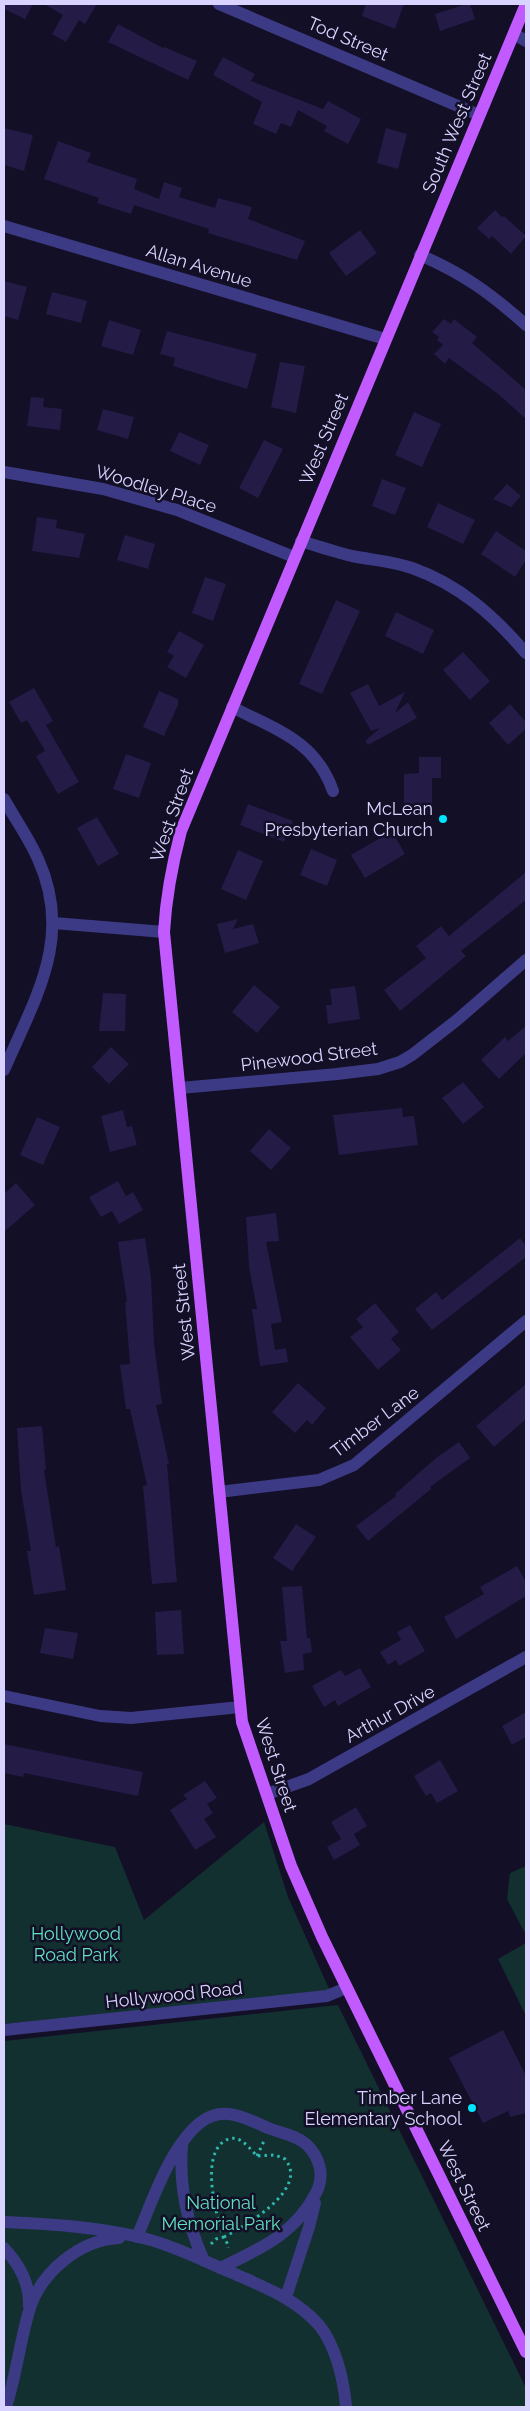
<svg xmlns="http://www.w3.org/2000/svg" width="530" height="2411" font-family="Raleway,sans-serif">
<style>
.green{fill:#12302f}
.building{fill:#241b47}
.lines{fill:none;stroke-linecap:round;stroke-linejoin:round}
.path{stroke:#2fb8b0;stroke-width:3;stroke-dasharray:2.5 4;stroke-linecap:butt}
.minor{stroke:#3d3a85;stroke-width:12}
.major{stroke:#c25bff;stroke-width:12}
.poi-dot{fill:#00e5ff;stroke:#130f26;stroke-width:2}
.labels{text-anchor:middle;stroke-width:5;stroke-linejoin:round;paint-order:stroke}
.street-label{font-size:18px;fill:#d9d4ff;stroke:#130f26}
.poi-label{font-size:18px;fill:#d9d4ff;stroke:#130f26;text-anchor:end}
.park-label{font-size:18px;fill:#5fe0c0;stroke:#130f26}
</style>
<rect width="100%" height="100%" fill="#130f26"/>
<path class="green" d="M264,1822l24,75 42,94 -326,33v-200l111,23 29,73z
M526,1866v69l-19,-36 3,-26z
M526,1943v73l-28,-57z
M338,2005l188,383v19h-522v-366z"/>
<path class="building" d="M4,4h29l-8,15 -21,-10z
M44,4h53l-12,20 -6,-4 -13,22 -14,-8 11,-19z
M366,4h38l-9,25 -33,-13z
M467,4h3l5,15 -35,12 -5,-17z
M118,24l45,24 1,-1 33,14 -9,19 -80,-38z
M223,57l32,17 -4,7 72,28 5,-8 33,18 -13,25 -24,-13 3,-5 -29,-16 -7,17 -10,-4 -5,11 -23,-10 9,-22 -49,-27z
M4,128l29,7 -9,36 -20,-6z
M386,128l21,6 -9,35 -21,-6z
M58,141l33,12 -4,9 50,17 -3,10 25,10 5,-17 18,6 -3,9 36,11 3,-10 34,9 -4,12 57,22 -8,19 -89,-27 1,-4 -75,-24 -3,9 -34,-11 2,-5 -55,-19z
M495,210l7,7 2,-1 22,20 -15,18 -19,-18 -3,3 -12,-11z
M360,230l17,23 -31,23 -17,-23z
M4,281l23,6 -9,33 -14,-4z
M52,292l35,9 -6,22 -35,-9z
M444,319l7,5 3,-5 23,18 -5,6 54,47v29l-28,-25 -49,-36 -4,6 -11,-10 9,-9 -6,-5 2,-3 -7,-5z
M109,320l32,10 -8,25 -32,-9z
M167,331l90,23 -10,35 -74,-23 2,-8 -15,-4z
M280,362l25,4 -9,47 -25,-6z
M31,397l13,1 -1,9 19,2 -2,21 -33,-4z
M103,409l31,8 -6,22 -31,-9z
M414,412l27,12 -19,43 -27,-12z
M179,432l30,13 -9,20 -30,-14z
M264,440l19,9 -25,49 -19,-10z
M382,479l24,9 -11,27 -23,-9z
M507,484l14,12 -10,11 -18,-8z
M438,503l37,17 -12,24 -36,-17z
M37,517l20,3 -1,8 29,6 -6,24 -47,-7z
M496,531l30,20v9l-11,17 -34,-23z
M125,535l30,9 -7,25 -31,-9z
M205,577l21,7 -13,37 -21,-8z
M336,600l24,11 -38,83 -23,-10z
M396,612l38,18 -11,24 -38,-18z
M179,631l25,14 -18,33 -19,-11 7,-11 -7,-4z
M463,652l27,29 -20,19 -27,-30z
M368,684l11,22 26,-14 -10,21 13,-11 9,16 -49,27 -3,-4 15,-13 -9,3 -21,-38z
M34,688l19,33 -7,4 33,57 -21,12 -22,-38 9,-5 -18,-31 -6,3 -12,-21z
M159,691l19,8v6l-14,31 -21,-9z
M510,704l16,18v7l-18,16 -19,-22z
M126,754l25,9 -12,35 -26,-9z
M419,757h22v21h-9v36h-28v-40l15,-1z
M248,804l45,17 -9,21 -44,-17z
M97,817l22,37 -21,12 -21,-38z
M392,831l13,23 -40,24 -14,-23z
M311,849l26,11 -10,26 -27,-11z
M238,850l25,11 -17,39 -25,-11z
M526,872v28l-65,51 5,5 -66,55 -16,-21 42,-32 -10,-12 25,-20 8,10z
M238,919l-5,10 20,-5 6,19 -34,10 -8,-29z
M254,985l26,22 -23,26 -25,-21z
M355,986l5,33 -32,5 -2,-19h6l-2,-16z
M103,993l23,1 -1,37h-26z
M526,1026v27l-27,26 -18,-19 24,-23 3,4z
M111,1047l18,17 -20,20 -17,-17z
M463,1082l21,25 -21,17 -21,-26z
M402,1108l1,9 11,-1 4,29 -79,10 -6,-40z
M123,1110l4,17 5,-1 5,19 -27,7 -9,-36z
M37,1117l23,10 -17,38 -23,-10z
M269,1129l22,19 -20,22 -21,-19z
M118,1181l8,15 7,-4 10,18 -24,14 -7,-13 -11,6 -12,-20z
M16,1183l19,22 -31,27v-38z
M276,1213l3,28 -13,1 16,80 -11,2 4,26 11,-2 2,14 -28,4 -8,-57h5l-8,-42 -3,-50z
M145,1238l6,39 3,66 8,61 -6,1 13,59h-2l10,118 -25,2 -9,-98 4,-1 -17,-76h-4l-6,-44 10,-1 -5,-62h2l-9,-60z
M520,1238l6,8v11l-94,73 -17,-21 21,-17 6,8z
M375,1303l24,29 -8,7 10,11 -23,20 -28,-33 13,-10 -7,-8z
M298,1383l28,25 -14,17 -5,-5 -12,13 -23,-21z
M526,1384v35l-32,28 -18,-21z
M42,1426l4,43 -2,1 12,77 3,-1 7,44 -32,5 -7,-44h4l-10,-61 -4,-62z
M459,1442l11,16 -40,29 1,2 -63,52 -12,-15 40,-30 -1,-2 41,-36z
M296,1524l20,13 -24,34 -19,-13z
M517,1566l9,16v14l-70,43 -12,-22 40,-23 -4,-7z
M302,1586l5,52h3l2,14 -9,2 1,16 -19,3 -5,-32h7l-5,-54z
M181,1610l3,44 -27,1 -2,-43z
M410,1625l15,26 -26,15 -3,-6 -8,5 -8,-13 21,-12 -4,-8z
M45,1628l33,5 -5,26 -33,-6z
M360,1668l11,19 -33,19 -3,-6 -11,7 -12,-21 29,-16 4,6z
M526,1712v25l-14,8 -10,-19z
M4,1744l139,28 -5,24 -114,-23 -1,4 -19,-4z
M440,1760l18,31 -21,12 -6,-10 -5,3 -12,-20z
M205,1781l12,17 -10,6 6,9 -9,6 12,18 -21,13 -25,-40 17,-11 -4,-4z
M356,1807l11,19 -13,8 6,11 -26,15 -7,-13 14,-8 -10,-17z
M503,2030l23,46v37l-16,4 -2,-6 -25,12 -34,-65z"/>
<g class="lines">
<path class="path" d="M257,2156l7,-15
M224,2237c21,-11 86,-48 61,-78l-10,-4 -18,1c-9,-9 -19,-25 -34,-14 -21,16 -8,67 -2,88 2,7 7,12 7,18
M211,2244l5,-5 8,-2"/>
<path class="minor" d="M219,4l260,111
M514,34l12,7
M4,226l381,113
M420,255c44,19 70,38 106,70
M4,472l99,17 74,21 117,47
M301,541c16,5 34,11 51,15 20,4 40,5 60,12 48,17 81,47 114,85
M232,707c44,23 83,33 101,84
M4,799c11,20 25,39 34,60 36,79 -3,139 -34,211
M54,923l110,9
M180,1088l157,-14 41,-5 22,-7 12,-7 45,-35 69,-60
M219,1492l100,-12 35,-15 172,-144
M4,1696l96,20 31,2 109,-11
M267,1794l42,-15 217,-122
M4,2030l323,-34 19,-8
M182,2145c-3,42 5,78 22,116
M4,2222c47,2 97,5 143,17 30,8 59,23 88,35 31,14 61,25 84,51 17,21 25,56 27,82
M137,2237c15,-35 33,-91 64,-115 23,-17 44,-4 67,6 13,5 28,7 38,16 14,13 19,32 10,49 -21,41 -56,56 -96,75
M4,2248c16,17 26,35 25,58
M286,2297l23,-70 6,-24
M6,2407c10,-31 14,-65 23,-96 11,-38 50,-71 90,-73"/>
<path class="major" d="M526,4l-345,827c-9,34 -15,66 -17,101l78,790 49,144 31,71 204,415"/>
</g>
<g class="poi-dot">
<circle cx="443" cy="819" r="5"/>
<circle cx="472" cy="2108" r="5"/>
</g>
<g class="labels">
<g class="street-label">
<text transform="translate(348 39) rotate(23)" y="6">Tod Street</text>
<text transform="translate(457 123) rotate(-67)" y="6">South West Street</text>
<text transform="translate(199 266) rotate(17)" y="6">Allan Avenue</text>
<text transform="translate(324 439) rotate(-67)" y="6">West Street</text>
<text transform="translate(156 489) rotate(17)" y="6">Woodley Place</text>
<text transform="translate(172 815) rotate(-71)" y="6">West Street</text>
<text transform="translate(309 1057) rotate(-7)" y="6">Pinewood Street</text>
<text transform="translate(184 1312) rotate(-96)" y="6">West Street</text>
<text transform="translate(375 1422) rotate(-37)" y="6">Timber Lane</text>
<text transform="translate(390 1714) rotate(-29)" y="6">Arthur Drive</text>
<text transform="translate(276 1765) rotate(72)" y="6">West Street</text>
<text transform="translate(174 1995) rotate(-6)" y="6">Hollywood Road</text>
<text transform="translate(464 2186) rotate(64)" y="6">West Street</text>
</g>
<g class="poi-label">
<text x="433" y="815">McLean<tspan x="433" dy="21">Presbyterian Church</tspan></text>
<text x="462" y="2104">Timber Lane<tspan x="462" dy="21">Elementary School</tspan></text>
</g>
<g class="park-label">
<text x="76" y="1940">Hollywood<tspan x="76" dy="21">Road Park</tspan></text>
<text x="221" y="2209">National<tspan x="221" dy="21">Memorial Park</tspan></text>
</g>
</g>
<rect width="530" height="2411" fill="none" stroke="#d9d4ff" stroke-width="10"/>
</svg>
